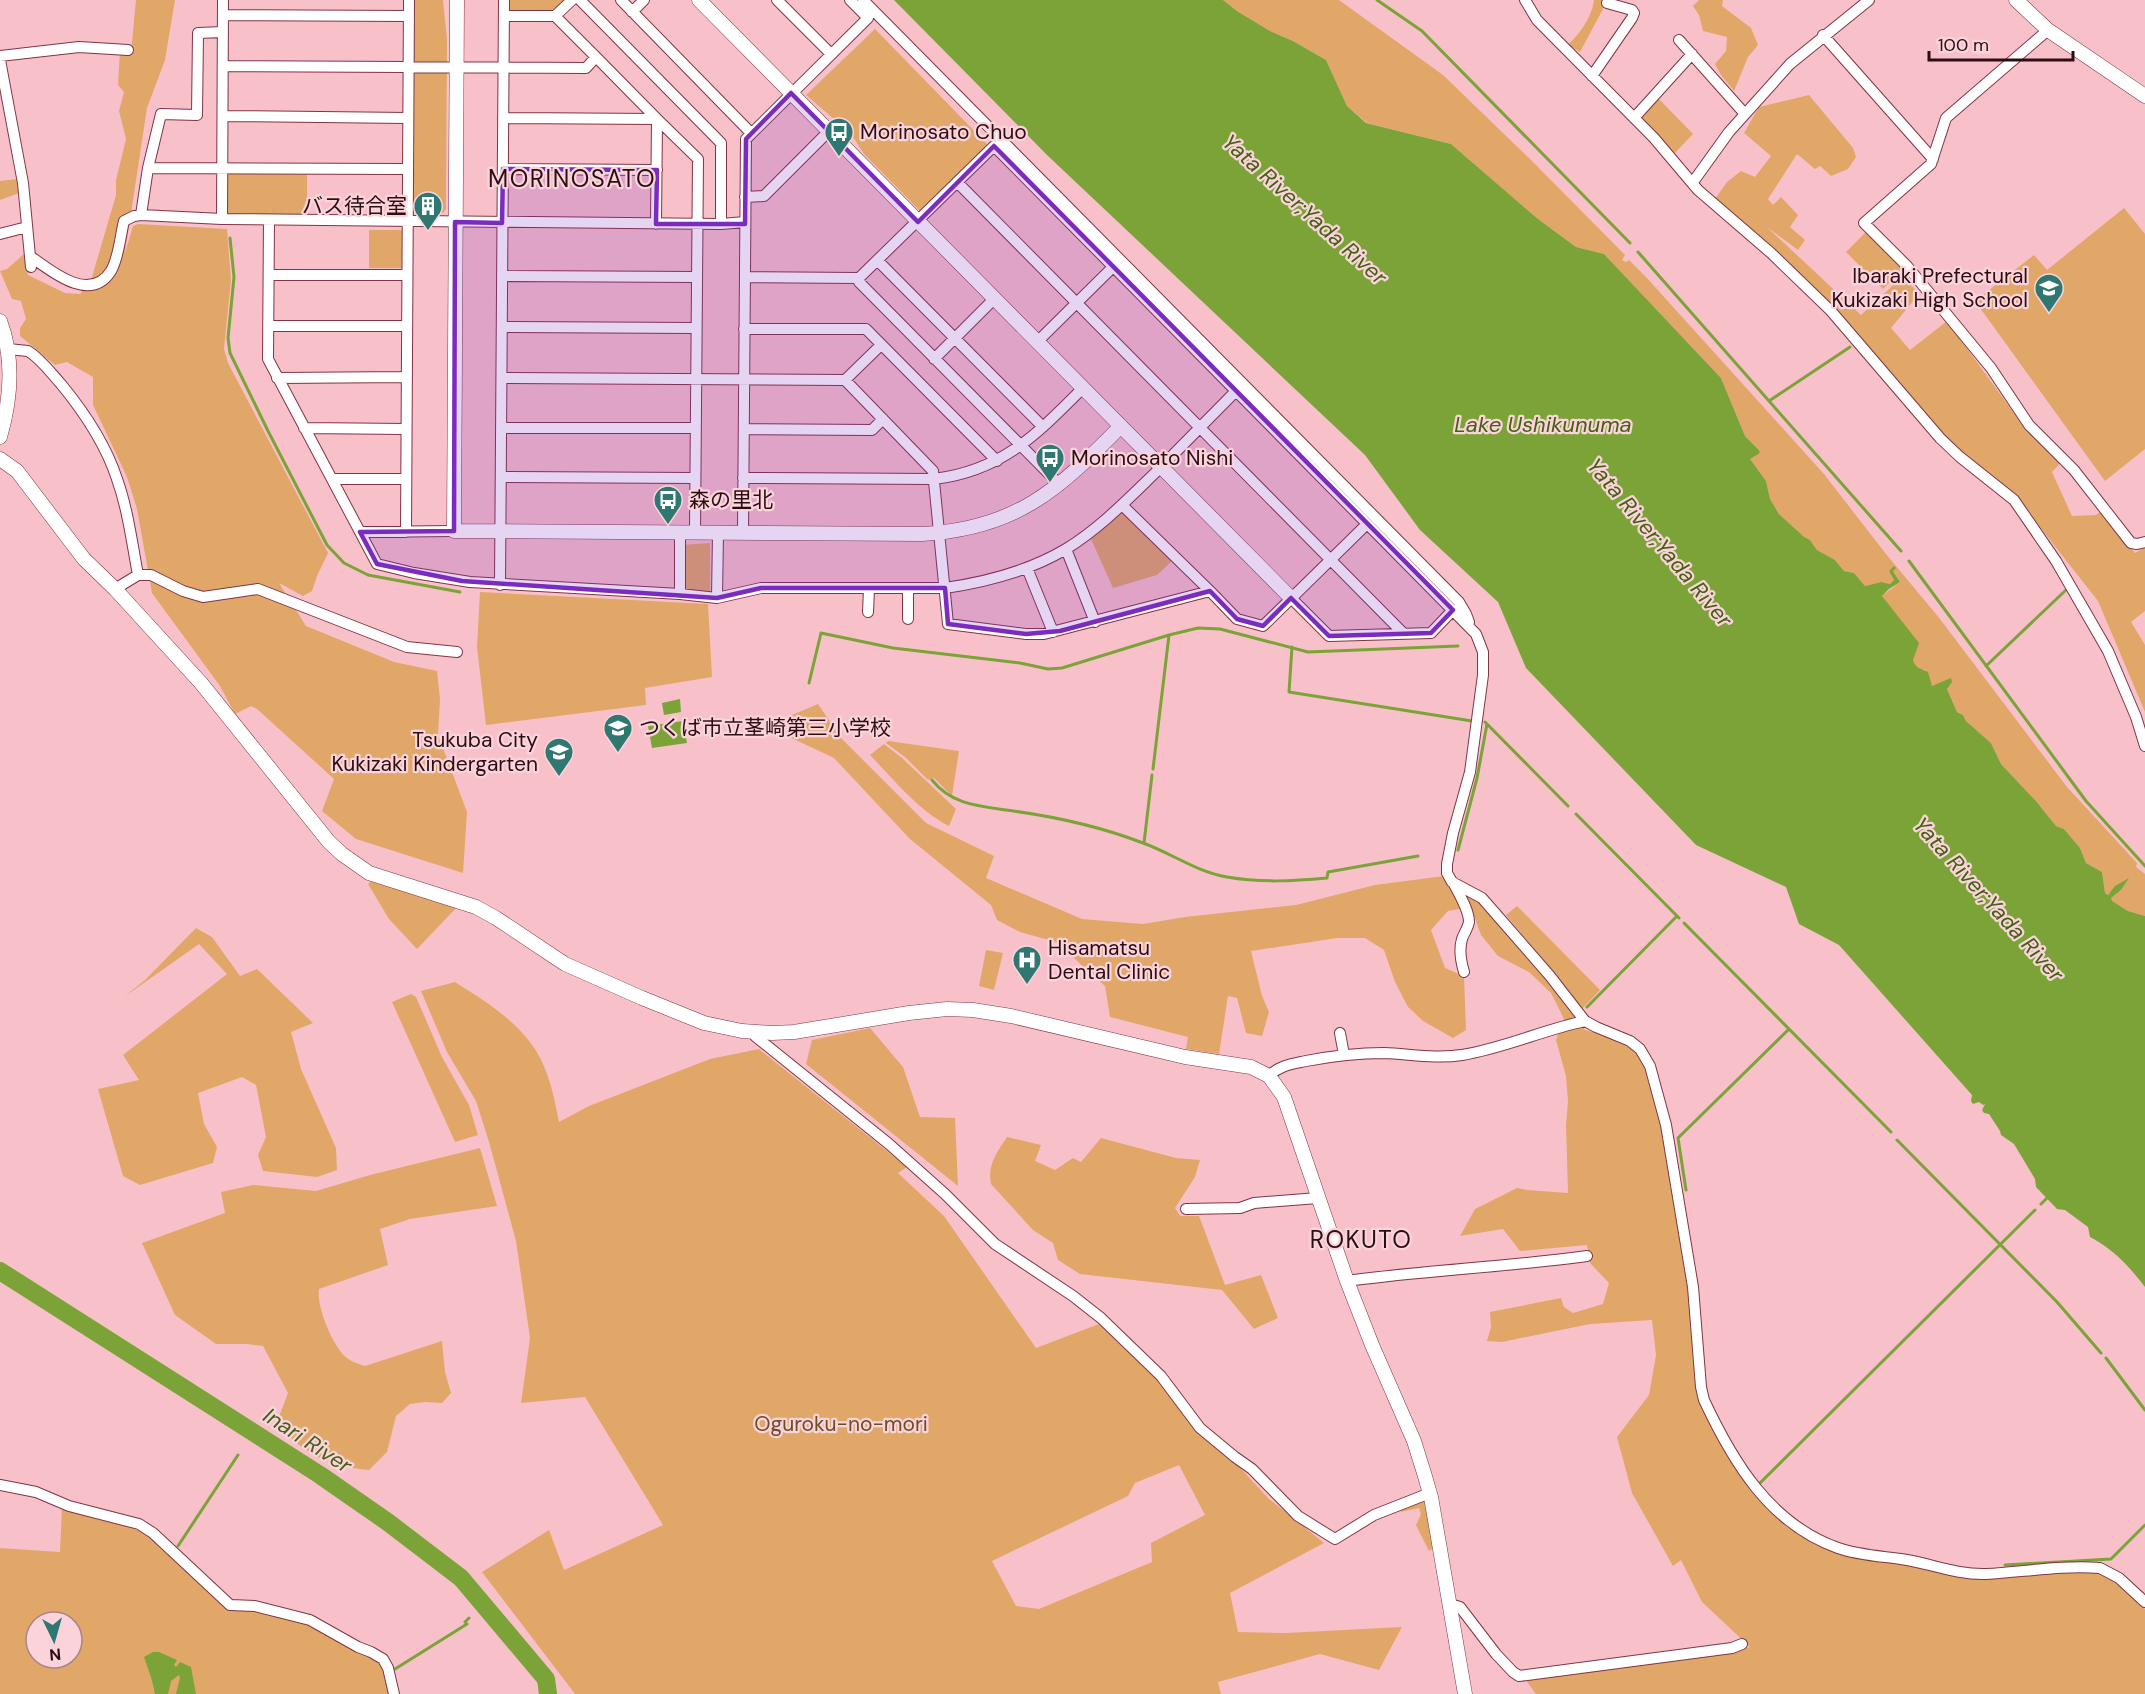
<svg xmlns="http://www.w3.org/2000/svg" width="2145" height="1694" font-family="'DM Sans','Noto Sans JP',sans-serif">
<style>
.green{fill:#e1a769;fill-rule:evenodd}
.water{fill:#7ba337}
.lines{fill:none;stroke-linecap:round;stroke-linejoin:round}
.stream{stroke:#7ba337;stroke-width:3}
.river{stroke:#7ba337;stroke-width:18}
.street-casing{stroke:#803446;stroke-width:12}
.secondary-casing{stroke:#803446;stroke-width:15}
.street{stroke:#fff;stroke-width:10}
.secondary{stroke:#fff;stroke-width:14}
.marked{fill:#7b2cbf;fill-opacity:0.2;stroke:#7b2cbf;stroke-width:4.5;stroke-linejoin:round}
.labels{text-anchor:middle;stroke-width:4.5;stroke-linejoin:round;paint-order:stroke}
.poi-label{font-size:21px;fill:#2c0d14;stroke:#fad4da;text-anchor:start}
.park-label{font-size:21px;fill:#6e4d28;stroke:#fad4da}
.water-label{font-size:22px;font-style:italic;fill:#455f15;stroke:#fad4da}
.quarter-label{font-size:24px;letter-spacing:1.5px;fill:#2c0d14;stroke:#fad4da}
</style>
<rect width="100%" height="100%" fill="#f8c1ca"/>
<path class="green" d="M136,0h39l-10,60 -18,48 -22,145 8,-27 5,-2 89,5 4,51 -7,69 4,14 100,190 -11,23 -5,15 -9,5 -24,-13 27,43 88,36 43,9 3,28 -2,36 29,77 -4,61 -107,-34 -34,-28 12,-32 -77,-70 -6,-3 -16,8 -15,-28 -68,-93 -15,-84 -10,-32 -34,-72v-28l-26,-15 -12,3 -35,-29v-8l6,-9 -5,-18 -9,-2 -12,-28 7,-2 17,-15 4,21 37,18 15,1 12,-17 24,-82v-15l10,-41 -7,-28 5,-19 -6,-7 2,-34 11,1z
M414,0h29l4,39 -1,170 -3,4 -26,2 -4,-4z
M509,0h58l-11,12 -45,-1 -2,-2z
M1223,0h116l104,75 87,84 95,96 -3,5 4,2 3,-2 17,17 178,197 62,80 54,65 127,168 70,76 -1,4 9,7v42l-17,-5 -17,-10v-3l10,-8 7,-11 -21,16 -2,-2 -3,-21 -16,-9 -6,-15 -16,-19 -8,-3 -20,-25 -35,-37 -10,-21 -25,-22 -3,-6 -6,-3 -13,-30 -12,4 -7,-16h-6l-5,-5 -25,-59 -7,-10 18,-14 -7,-12 -4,1 5,9 -4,4 -9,-2 -16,4 -11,-13 -10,-2 -9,-11 -18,-10 -7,-10 -6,-2 -25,-24 -9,-15 -4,-18 -17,-23 11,-5 -1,-3 -14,-14 -24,-58 -117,-124 -28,-7 -38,-28 -87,-75 -84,-21 -20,-17 -21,-46 -33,-19 -23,-10 -33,-20z
M1594,0h10l-1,9 -23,43 -12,-7c12,-12 24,-28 26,-45z
M1699,0h24l-1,6 29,22 7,17 -10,12 -14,34 -13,-16 -6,-11 11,-13 1,-14 -24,-6 -4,-16 -6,-9z
M875,29l113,116 -67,67 -57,-58 -11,-17 -19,-18 -28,-24z
M1809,95l44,53 3,9 -8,12 -17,7 -11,-10 -5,3 -18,-15 -29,45 5,6 8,-8 17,18 -8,12 15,13 -7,10 -31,-23 94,88 42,-39 16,18 -28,34 19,22 37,-29 77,106 37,35 -9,10 20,44 24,-1 4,-3 35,41 10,-6v64l-14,11 14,23v67l-47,-111 -81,-103 -56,-44 -126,-143 -120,-112 12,-17 14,-11 14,6 16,-21 -27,-23 15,-26z
M1658,98l35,36 -19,20 -36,-36z
M229,172h78v43l-78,-1 -3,-2 1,-37z
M18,179l1,14 -19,7v-19z
M2124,208l21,26v215l-40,32 -130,-180 59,-46 13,15z
M369,230h33v38h-33z
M1866,232l37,37 -20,20 -37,-37z
M1121,513h3l48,48 -15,14 -44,13 -22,-49z
M710,543v49l-28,-2v-45z
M480,592l228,12 4,73 -67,11 1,17 -160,20 -9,-78z
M818,704l24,35 84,84 68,33 -8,22 96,41 61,5 42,-7 111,-12 79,-20 69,-9 35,25 96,114 10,15 38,10 14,13 7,10 8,21 13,59 16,87 26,187 43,73 37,37 30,16 121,28 -1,2 26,5 114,-6 23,1 12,5 33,31v85h-609l-11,-15 209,-27 16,-5 -48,-45 -21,-42 -8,6 -41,-73 -15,-56 32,-42 7,-40 -4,-35 -62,4 -88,18 -15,-1 4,-14 -1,-15 71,-14 3,9 9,6 30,-9 6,-21 -19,-20 -3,-18 -67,6 -17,-22 -43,7 15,-27 42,-21 10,2 41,3 -2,-68 2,-24 -2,-25 -10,-36 8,-21 -13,-26 -22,-21 -31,-16 -17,-21 -10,-28 -23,4 -17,19 14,38 19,8 2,54 -13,8 -30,-17 -15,-14 -13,-25 -11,-32 -19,-12h-28l-86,13 11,45 7,16 -7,24 -16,-3 -9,-35 -9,-2 -9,58 -33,-5 2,-12 -78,-20 -5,-31 -49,-44 -36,-10 -23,-12 -6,-15 -81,-66 -76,-81 -49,-23 7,-20z
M888,741l71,10 -7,45 -18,-18 -6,2 -23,-23 -19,-14z
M884,744l18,14 54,51 -7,17c-31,-16 -55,-46 -79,-71z
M372,880l86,26 -41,43 -28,-30 -21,-35z
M1517,906l83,84 -18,19 -76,-94z
M196,928l16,9 28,39 17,-7 56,54 -22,9 10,37 35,79 1,22 -20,7 -54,-6 -5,-16 8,-18 -10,-52 -14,-8 -44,16 6,31 13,23 -4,16 -73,22 -17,-9 -25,-87 41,-9 -16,-25 104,-81 -28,-30 -75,53 21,-17z
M986,950l17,3 -9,37 -15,-4z
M455,982c38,24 79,49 93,95 5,14 8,30 11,45l30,-16 121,-47 49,-10 148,118 -9,6 46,43 92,132 63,-24 70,66 99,108 56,45 -94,50 8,39 48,1 116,-6 -23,43 -59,-16 -102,28 3,12h-646l-93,-122 67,-42 15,40 99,-45 -78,-128 -64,6 9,-65 -14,-97 -27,-99 -13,-41 -29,-49 -26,-61zM1179,1465l26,50 -54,28 1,19 -113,47 -23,-3 -24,-45 136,-65 7,-13z
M411,994l5,3 26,60 27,48 9,30 -23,7 -63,-140z
M870,1028l33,39 17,50 35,1 3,68 -152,-122 6,-24z
M1007,1137l34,8 -6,16 20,9 18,-12 8,4 20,-24 75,20 24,2 -5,17 -20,31 5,8h19l26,69 36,-10 17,43 -24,11 -32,-39 -142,-16 -22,-14 -5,-17 -20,-13 -42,-46c-4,-19 6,-32 16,-47z
M480,1148l17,58 -87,13 -30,10 8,36 -69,24c-3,17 14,58 28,69 5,4 12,6 18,8l77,-25 3,31 6,21 -9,10 -17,-1 -15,2 -14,12 -9,36 -18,18c-38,-3 -69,-17 -92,-48l11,-29 -25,-47 -16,-2h-31l-41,-29 -33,-72 83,-30 -4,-21 32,-7 63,6 54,-16z
M1423,1499l2,2 8,47 -4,3 -13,-26 5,-11 -2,-6 -18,4 -1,-4z
M62,1507l39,10 44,16 57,53 50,23 60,16 58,30 15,12 6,27h-391v-146l60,4zM36,1622h36v36h-36z"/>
<path class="water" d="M894,0h329l14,11 33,20 23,10 33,19 21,46 19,17 85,21 87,75 38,28 28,7 117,124 24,58 14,14 1,3 -10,6 16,22 4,18 9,15 25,23 6,3 7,10 18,10 9,11 10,2 11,13 16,-4 9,2 4,-4 -5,-9 5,-5 2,2 -3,3 7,11 -11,7 -7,7 37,47 -6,17c3,9 7,8 15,12l4,14 19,-8 1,4 -5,7 10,23 6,3 3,6 25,22 10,21 35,37 20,25 8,3 16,19 6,15 16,9 3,21 3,2 7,-9 14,-8 -8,12 -10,8 1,3 16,10 17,5v371c-16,-21 -32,-38 -55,-50l-2,-10 -23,-17 -8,-1 -21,-22 -1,-8 -21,-35 -13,-9 -1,-4 -11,-17 -5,-1 -2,-3 3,-6 -2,1 -4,-3 -6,2 -2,-3 1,-6 -133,-150 -40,-21 -13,-37 -90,-42 -170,-177 -28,-66 -78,-72 -55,-75 -318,-300z
M680,699l1,13 -17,3 -2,-12z
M683,721l4,22 -35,5 -4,-22z
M153,1652h6l18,8 -3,5 2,2 4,-5 11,5 5,27h-20l4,-16 -1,-3 -8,6 -3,13h-13c-2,-13 -7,-25 -11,-37z"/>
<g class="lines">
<path class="stream" d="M1377,0l45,31 208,212
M230,238l4,39 -6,61 2,15 38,78 59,114 17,18 24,12 92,17
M1638,252l263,299
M1769,401l81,-54
M1909,561l177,240 59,65
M1292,647l-3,45 183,29
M1986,666l81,-77
M809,683l12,-50 72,15 127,15 28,6 14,-1 107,-33 29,-7 22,1 88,23 150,-6
M1485,722l83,84
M1153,769l16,-134
M932,780c19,24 45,26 74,30 46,6 93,16 137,33 28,10 54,29 84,34 34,6 67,4 100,1l1,-6 90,-16
M1576,814l103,104
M1144,843l8,-68
M1458,850l19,-72 10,-54
M1684,923l207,209
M1587,1007l90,-91
M1897,1140l160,162 44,51
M1686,1190l-8,-52 111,-109
M2041,1204l6,-6
M2106,1358l39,52
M1759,1484l276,-274
M178,1546l60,-91
M2005,1565l106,-6 34,-34
M395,1669l72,-45 -2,-2 4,-4"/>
<path class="river" d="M0,1271l320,204 69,48 72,55 85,101 2,15"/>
<g class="street-casing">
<path id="street" d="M580,0l141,143v81
M621,0l130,133
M777,0l54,54
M863,0l596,602 7,12 3,8
M1525,0l12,20 117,118 44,52 73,63 60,58 109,127 20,19 54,43 42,61 52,90 28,66 9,29
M632,12l12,-12
M223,15l186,1
M504,16h51l41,41
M555,16l17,-16
M2048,30l-102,88 -15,46 -67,59 43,43 84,102 38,57 45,45 57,73 6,1 8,-2
M1823,35l110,124
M1679,40l66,74
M0,56l79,-9 49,3
M0,60l23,123 8,84
M223,66l363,2 10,-11 61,62 -1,105
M1592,76l40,-58 2,-5 -2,-3 -25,-7
M223,116l185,2
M503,118l154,1 41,40 -3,373
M1634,118l58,-64
M148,168l260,1
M503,169l154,1
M957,182l447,452
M1693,182l36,-50 61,-68 79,-64
M745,197l19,-1 65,-65
M141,215l7,-47 13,-54 36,1 1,-82 25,-1
M222,219l1,-219
M269,220l-1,139 109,205 37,9 56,9 210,12 37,4 44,-10h184c42,-6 84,-17 121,-39 34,-21 61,-49 90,-77 27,-27 53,-54 80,-81
M0,234l27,-7
M30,256c21,15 60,48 81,15 8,-14 9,-34 13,-50l10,-5 7,-1 81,4 499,5 24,-2
M878,261l165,166
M269,275h138
M502,276l194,1
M745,277l114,1 135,-132 482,488 7,18v23l-13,97 -17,61 -6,31v9l5,9 30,16 68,78 35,45 11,6 34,14 10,8 10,17 16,59 27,162 8,100 3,13c29,62 66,124 134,148 20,7 41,8 63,11 29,4 55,16 85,15 38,-2 76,-9 114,-6l19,10 26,24
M859,278v4l201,203
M269,326h138
M502,327l193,1
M744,329h122l131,132
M1037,342l76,-75
M8,349l20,2c13,8 23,22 33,33 23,28 45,61 56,95 11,31 15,64 21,96l-23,14
M934,359l60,-60
M277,378l130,-1
M502,378l343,2 88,91 15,153 78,10h18l166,-43 27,28 26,7 104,-102
M845,380l36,-35
M304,428l102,1
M501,428h194
M744,429l128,1 11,-11
M501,477l194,1
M743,478l191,1c68,-8 103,-45 149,-91
M332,479h74
M1122,505l88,86
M360,532l94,-1
M406,532l3,-532
M680,533v61
M743,533l3,-394 122,-121 -18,-18
M1066,549l29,73
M1027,568l26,64
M138,575h13l32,16 20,6 55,-8 149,58 50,5
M500,585l4,-585
M717,598l1,-65
M1291,598l38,38 102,-3 22,-23
M868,612l1,-23
M908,619v-30
M1453,882c5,11 16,27 16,40 -1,6 -5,11 -7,17 -3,10 -1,23 2,33
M1340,1033l4,22
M755,1036l134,108 56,50 50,50 78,52 28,22 60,58 39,52 35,29 17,12 46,47 37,23 39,-24 56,-22
M1269,1076c11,-11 23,-12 37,-15 26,-5 52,-8 78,-8 26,1 52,6 78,2 42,-7 81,-25 123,-34
M1186,1209l54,-1 14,-5 64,-5
M1347,1281c80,-11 160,-14 240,-25
M0,1485l36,7 33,14 70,18 14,9 77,72 25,1 55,14 48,27 13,5 12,7 5,9 6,26
M1450,1604l10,3 36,47 17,18 6,4 213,-28 10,-4"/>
</g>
<g class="secondary-casing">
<path id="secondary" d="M457,0l-3,531 468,3c94,-5 136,-44 199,-108
M699,0l592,598
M2016,0l32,30 97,66
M0,321c14,37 11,78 0,116
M0,459l17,12 67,88 31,30 86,94 128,159 13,12 27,19 107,34 20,11 69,46 77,34 62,25 38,8 30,2 22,-1 115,-19 38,-4 26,1 38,6 174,41 66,10 18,9 15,21 63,184 25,64 42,96 10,32 7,24 34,197"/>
</g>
<use href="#street" class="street"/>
<use href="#secondary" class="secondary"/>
</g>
<path class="marked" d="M791,93l127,129 76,-76 459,464 -22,23 -102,3 -38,-38 -28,28 -26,-7 -27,-28 -150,40 -34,3 -78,-10 -3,-36h-184l-44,10 -255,-17 -85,-17 -17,-32 94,-1 1,-309 47,1 1,-54 145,1h9l-1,54h89l1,-85z"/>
<defs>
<g id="bus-pin" transform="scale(1.5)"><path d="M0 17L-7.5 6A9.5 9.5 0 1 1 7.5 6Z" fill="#2f7771" stroke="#fad4da"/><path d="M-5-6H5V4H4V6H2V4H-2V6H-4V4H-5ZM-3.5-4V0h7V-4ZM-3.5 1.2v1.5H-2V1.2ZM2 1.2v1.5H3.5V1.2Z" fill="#fff"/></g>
<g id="building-pin" transform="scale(1.5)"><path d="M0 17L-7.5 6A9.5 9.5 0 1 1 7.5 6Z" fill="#2f7771" stroke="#fad4da"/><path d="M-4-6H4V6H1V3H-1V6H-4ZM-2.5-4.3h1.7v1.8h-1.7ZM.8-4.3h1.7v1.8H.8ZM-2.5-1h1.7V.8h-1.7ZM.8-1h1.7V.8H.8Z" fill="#fff"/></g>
<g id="school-pin" transform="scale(1.5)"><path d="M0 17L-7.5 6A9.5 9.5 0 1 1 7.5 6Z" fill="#2f7771" stroke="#fad4da"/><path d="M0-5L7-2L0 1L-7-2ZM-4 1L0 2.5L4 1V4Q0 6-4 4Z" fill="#fff"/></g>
<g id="hospital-pin" transform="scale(1.5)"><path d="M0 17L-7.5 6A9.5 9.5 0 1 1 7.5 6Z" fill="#2f7771" stroke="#fad4da"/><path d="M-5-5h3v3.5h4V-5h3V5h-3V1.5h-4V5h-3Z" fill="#fff"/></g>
</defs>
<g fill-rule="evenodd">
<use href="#bus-pin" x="839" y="132"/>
<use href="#building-pin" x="428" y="206"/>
<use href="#school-pin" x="2049" y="288"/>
<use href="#bus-pin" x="1050" y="458"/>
<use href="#bus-pin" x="668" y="500"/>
<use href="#school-pin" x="618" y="728"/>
<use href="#school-pin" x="559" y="752"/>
<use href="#hospital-pin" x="1027" y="960"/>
</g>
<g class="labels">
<g class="poi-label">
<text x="860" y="139">Morinosato Chuo</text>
<text x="407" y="213" text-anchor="end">バス待合室</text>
<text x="2028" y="283" text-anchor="end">Ibaraki Prefectural<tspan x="2028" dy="24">Kukizaki High School</tspan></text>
<text x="1071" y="465">Morinosato Nishi</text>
<text x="689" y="507">森の里北</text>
<text x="639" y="735">つくば市立茎崎第三小学校</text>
<text x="538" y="747" text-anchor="end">Tsukuba City<tspan x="538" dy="24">Kukizaki Kindergarten</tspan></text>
<text x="1048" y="955">Hisamatsu<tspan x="1048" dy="24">Dental Clinic</tspan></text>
</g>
<g class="park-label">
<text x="841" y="1431">Oguroku-no-mori</text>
</g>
<g class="water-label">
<text transform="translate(1305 209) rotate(42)" y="8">Yata River;Yada River</text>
<text x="1543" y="432">Lake Ushikunuma</text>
<text transform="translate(1660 542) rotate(50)" y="8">Yata River;Yada River</text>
<text transform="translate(1989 899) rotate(48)" y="8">Yata River;Yada River</text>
<text transform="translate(308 1440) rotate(33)" y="8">Inari River</text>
</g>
<g class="quarter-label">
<text x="572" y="187">MORINOSATO</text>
<text x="1361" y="1248">ROKUTO</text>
</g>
</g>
<g transform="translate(54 1640) rotate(175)"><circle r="28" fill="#fad4da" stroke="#a8848b" stroke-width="1.5"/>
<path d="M0-4.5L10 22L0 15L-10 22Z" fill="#2f7771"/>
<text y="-9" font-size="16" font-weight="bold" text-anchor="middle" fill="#2c0d14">N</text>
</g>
<path d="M1929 51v9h144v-9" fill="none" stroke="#2c0d14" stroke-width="3"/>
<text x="1938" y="51" font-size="18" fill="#2c0d14" stroke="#fad4da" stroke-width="4.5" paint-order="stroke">100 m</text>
</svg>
